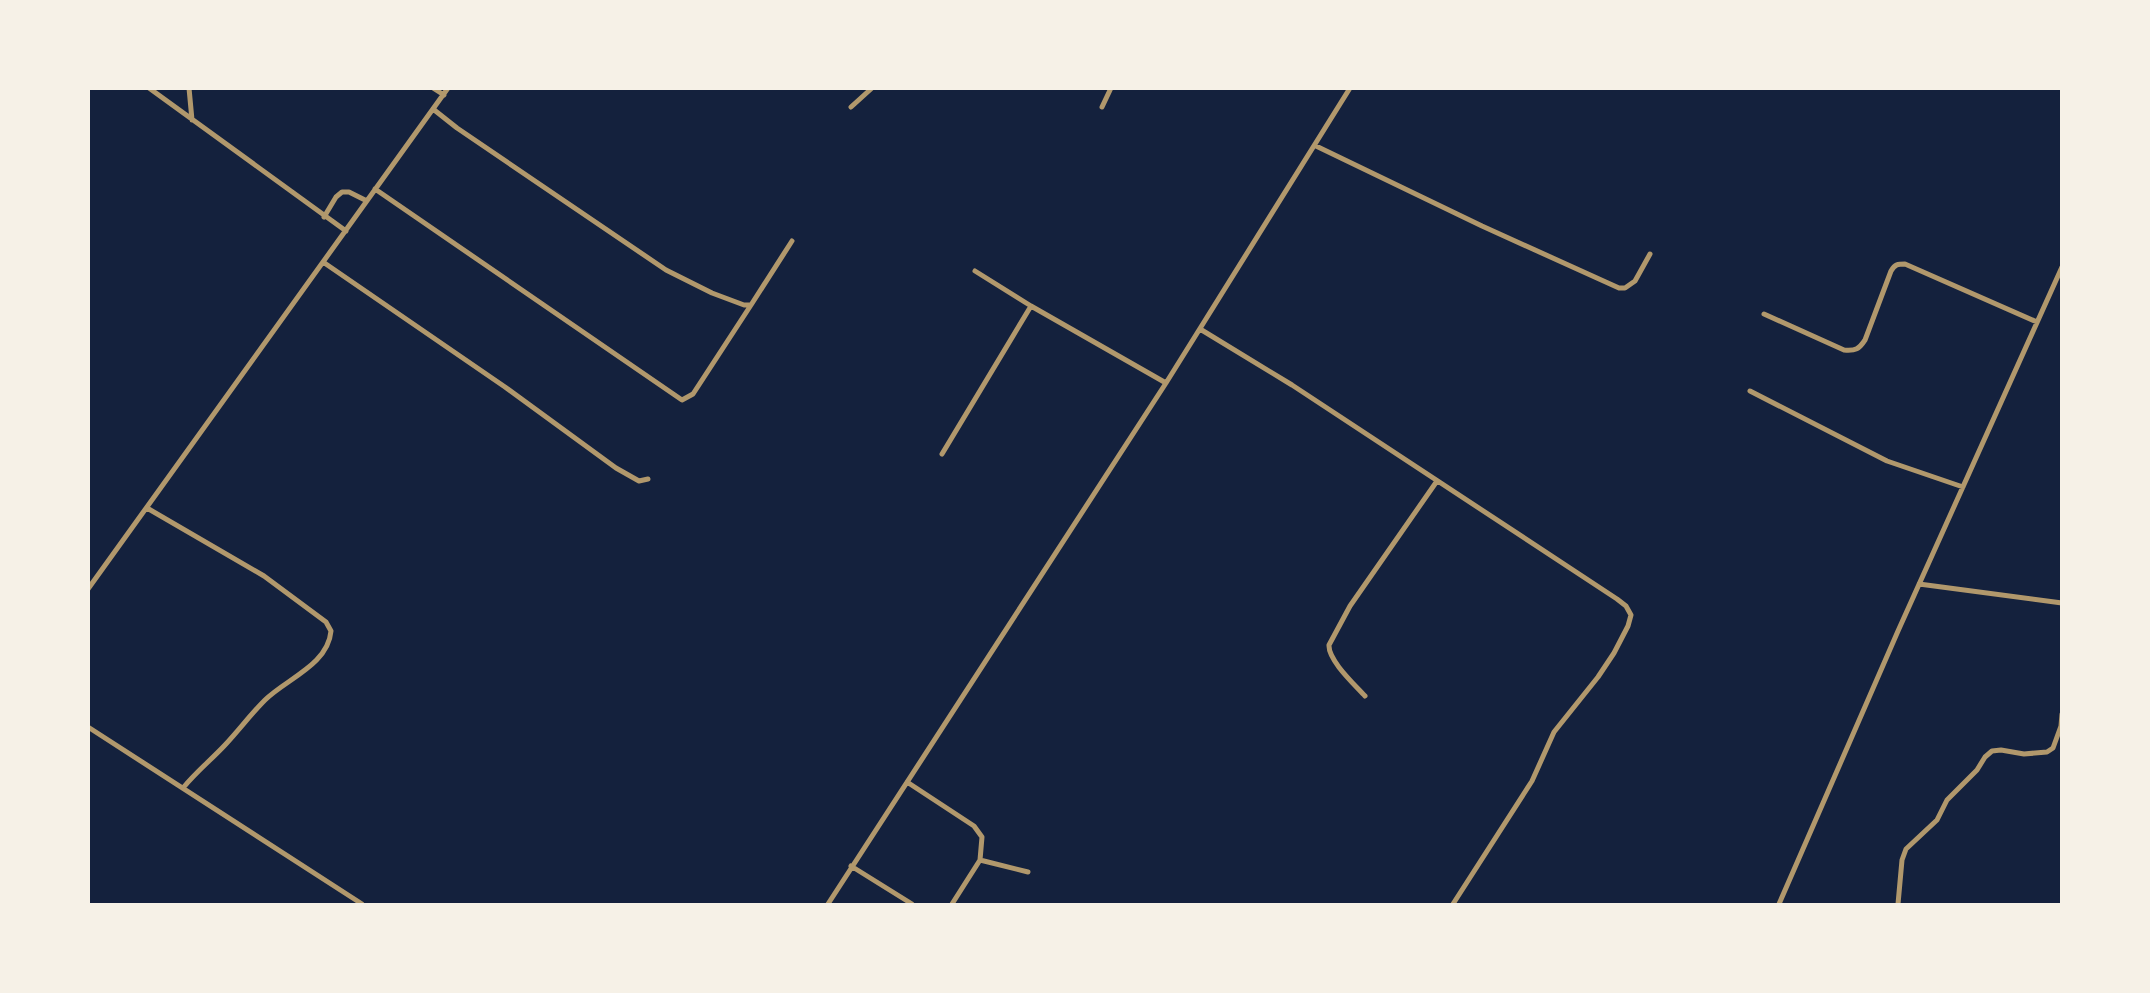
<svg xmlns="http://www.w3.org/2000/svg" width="2150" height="993" font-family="Rubik,sans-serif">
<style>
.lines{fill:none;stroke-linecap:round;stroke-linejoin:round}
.minor{stroke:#b1986c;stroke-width:5}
</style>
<rect width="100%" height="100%" fill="#14213d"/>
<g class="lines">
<path class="minor" d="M149,88l197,143
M189,88l3,32
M433,88l11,7
M851,107l21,-19
M1102,107l9,-19
M433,109l24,19 209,142 46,23 32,12h7l41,-64
M1316,146l166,80 137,62h6l10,-7 15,-27
M375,189l307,211 11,-6 58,-89
M324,217l12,-20 6,-5h7l18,9
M323,262l182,125 111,81 23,13 9,-2
M975,271l56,35 135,77
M1764,314l80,36c12,1 15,-1 21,-10l26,-69c4,-7 7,-7 14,-7l132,58
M1200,329l92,56 325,214 9,7 5,9 -3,11 -14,27 -16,24 -44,55 -22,49 -79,123
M1750,391l137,70 76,26
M942,454l89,-148
M147,508l117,68 62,46 5,9c-3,34 -45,48 -66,69 -14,14 -26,30 -40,45 -14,15 -29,27 -42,43
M1919,584l143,19
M88,589l360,-501
M1365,696c-11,-12 -37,-36 -36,-51l21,-39 87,-125
M88,727l274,177
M907,782l67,44 8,11 -2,23 -28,44
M980,860l48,12
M851,866l61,38
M828,904l338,-521 184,-295
M1779,904l119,-273 164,-364
M1898,904l4,-44 4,-11 31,-29 10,-20 30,-30 8,-13 7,-6 9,-1 23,4 23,-2 6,-4 8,-22 1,-12"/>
</g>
<rect width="2150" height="993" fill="none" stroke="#f6f1e7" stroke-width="180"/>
</svg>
